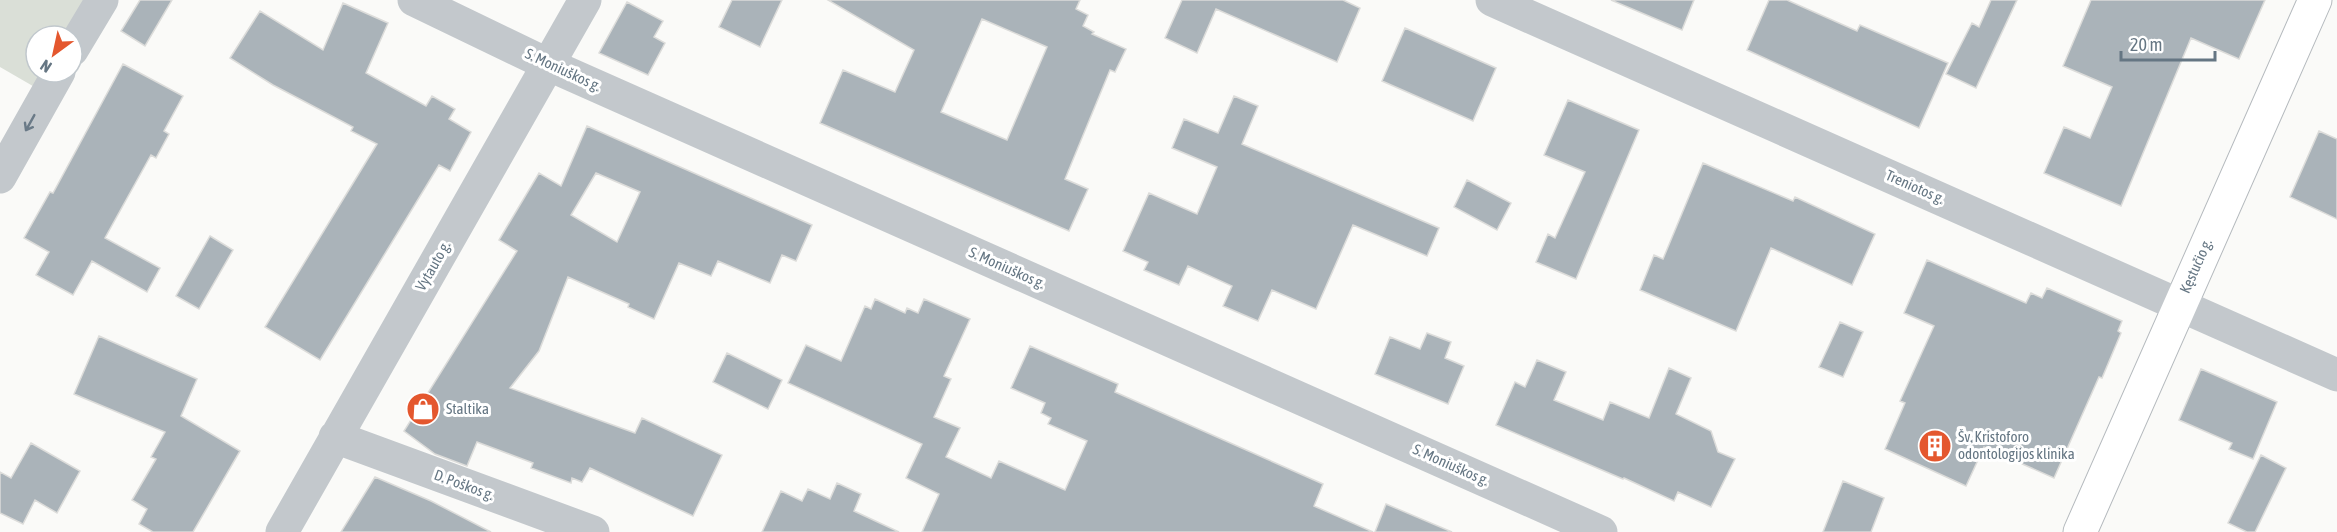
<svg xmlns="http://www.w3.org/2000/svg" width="2337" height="532" font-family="'Asap Condensed',sans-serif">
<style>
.green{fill:#dadfd7}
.building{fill:#aab3b9;stroke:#dcdcda;stroke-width:1.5;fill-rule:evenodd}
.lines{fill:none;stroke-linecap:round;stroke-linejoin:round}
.major-casing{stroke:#b5babe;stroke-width:35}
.minor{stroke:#c3c8cc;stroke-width:33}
.major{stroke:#fff;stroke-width:33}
.oneway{stroke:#6a7a87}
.labels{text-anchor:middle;stroke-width:6;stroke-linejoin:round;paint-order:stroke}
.street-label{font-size:15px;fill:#657683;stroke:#fff}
.poi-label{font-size:15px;fill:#657683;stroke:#fff;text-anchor:start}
</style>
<rect width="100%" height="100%" fill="#fafaf8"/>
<path class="green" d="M0,0h91l-21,36h-34v36h12l-10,17 -38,-22z"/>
<path class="building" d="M140,0h32l-27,46 -24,-15z
M732,0h50l-22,47 -41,-20z
M828,0h252l-4,9 12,6 -5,11 11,6 -2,2 34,15 -11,23 -5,-2 -45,109 23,10 -19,42 -249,-108 23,-53 52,22 19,-42zM982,19l65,28 -40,93 -66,-28z
M1182,0h161l17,8 -23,54 -121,-53 -19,44 -32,-15z
M1611,0h83l-12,30z
M1769,0h18l70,31 3,-6 88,38 -29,65 -172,-78z
M1991,0h26l-41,88 -30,-14 26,-51 7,4z
M2091,0h174l-26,59 -48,-21 -70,168 -77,-33 20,-46 26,11 22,-51 -49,-21z
M627,2l36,19 -9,16 11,6 -17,32 -49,-22z
M343,3l45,20 -22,50 60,33 6,-10 23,13 -6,10 22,13 -21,39 -11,-6 -119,195 -55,-33 112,-183 -26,-13 2,-4 -80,-42 -43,-27 30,-47 63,39z
M1405,28l91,40 -23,53 -91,-40z
M123,64l60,32 -19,35 5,3 -13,24 -5,-3 -46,83 55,30 -13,24 -55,-31 -19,34 -37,-20 13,-23 -25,-14 26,-46 3,1z
M1234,96l24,10 -16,38 197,84 -12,28 -74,-31 -37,84 -44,-19 -14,31 -35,-15 9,-20 -44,-20 -9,19 -35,-15 4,-8 -25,-11 26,-58 48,21 20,-47 -45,-19 12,-29 34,14z
M1568,100l71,30 -63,149 -40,-17 12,-28 7,4 30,-66 -41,-17z
M587,126l225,99 -16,36 -14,-6 -12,28 -52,-22 -7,15 -32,-13 -25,56 -26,-12 1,-3 -61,-27 -29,74 -29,37 125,45 7,-15 80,37 -29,61 -103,-48 -8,14 -10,-4 -1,5 -40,-15 2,-5 -56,-21 -10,24 -32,-12 -31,-23 113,-180 -18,-11 40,-67 22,13zM596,173l44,19 -23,50 -46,-27z
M2319,131l18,8v80l-47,-22z
M1703,163l90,38 2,-4 80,37 -23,51 -81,-37 -35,83 -96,-41 14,-35 9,4z
M1467,180l44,23 -14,27 -43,-23z
M210,236l23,14 -34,59 -23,-13z
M1927,260l99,43 5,-10 11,5 5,-10 75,33 -4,10 3,2 -19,45 -3,-1 -45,101 -70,-31 -18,39 -81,-37 20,-46 -5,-2 34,-75 -30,-13z
M875,299l30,14 2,-5 11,5 6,-14 46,20 -26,57 7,3 -17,38 26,11 -14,29 45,21 8,-17 66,29 22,-49 -39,-17 3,-6 -10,-5 4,-10 -34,-15 19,-42 88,38 -3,8 208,92 -9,22 59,26h-451l17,-38 -33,-16 16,-34 -134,-61 18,-38 35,16 24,-55 6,3z
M1840,322l23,10 -20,45 -24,-10z
M1427,333l24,9 -6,16 19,8 -16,38 -73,-30 15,-37 30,12z
M99,336l98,43 -16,37 59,35 -47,81h-40l-14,-8 8,-15 -15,-9 24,-41 -5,-2 14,-25 -91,-38z
M727,353l55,27 -14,29 -55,-27z
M1537,360l29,12 -12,28 49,20 7,-18 39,16 20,-50 22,10 -15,36 35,17 7,21 17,7 -24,48 -33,-15 -4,9 -50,-23 -1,1 -127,-54 19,-43 10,5z
M2201,369l76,33 -24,57 -24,-10 3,-6 -53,-23z
M31,443l49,28 -23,42 -22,-13 -12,24 -23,-11v-41l11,6z
M2261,455l25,13 -31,64h-8l-19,-9z
M375,477l56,24 60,31h-150z
M1843,481l41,17 -13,34h-48z
M837,483l24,11 -7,17 45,21h-137l19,-41 21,10 6,-12 22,10z
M1386,504l66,28h-77z"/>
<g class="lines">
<g class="major-casing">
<path id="major" d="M2080,532l235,-532"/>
</g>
<path class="minor" d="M414,0l133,64 1054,468
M1492,0l845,375
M72,50l30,-50
M0,177l59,-105
M335,437l258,95
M282,532l303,-532"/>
<use href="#major" class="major"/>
</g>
<defs><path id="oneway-shaft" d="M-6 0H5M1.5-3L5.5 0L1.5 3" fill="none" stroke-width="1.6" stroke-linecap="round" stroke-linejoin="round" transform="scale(1.5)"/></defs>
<use class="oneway" href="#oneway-shaft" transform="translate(30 123) rotate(119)"/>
<defs>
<g id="shop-disc" transform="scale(1.725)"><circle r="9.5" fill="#e4572e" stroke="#fff"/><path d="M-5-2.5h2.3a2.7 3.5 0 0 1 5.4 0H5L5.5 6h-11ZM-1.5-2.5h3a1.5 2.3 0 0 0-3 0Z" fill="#fff"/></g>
<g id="building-disc" transform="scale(1.725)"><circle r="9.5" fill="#e4572e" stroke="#fff"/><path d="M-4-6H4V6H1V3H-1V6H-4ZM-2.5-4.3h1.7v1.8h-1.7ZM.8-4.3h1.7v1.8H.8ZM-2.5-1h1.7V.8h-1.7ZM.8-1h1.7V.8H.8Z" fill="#fff"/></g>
</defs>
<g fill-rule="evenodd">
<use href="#shop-disc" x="423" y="409"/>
<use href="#building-disc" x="1935" y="446"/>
</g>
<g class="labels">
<g class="street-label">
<text transform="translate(563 70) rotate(25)" y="5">S. Moniuškos g.</text>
<text transform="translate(1915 187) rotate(24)" y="5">Treniotos g.</text>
<text transform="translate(433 266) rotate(-60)" y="5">Vytauto g.</text>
<text transform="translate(2196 266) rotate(-66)" y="5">Kęstučio g.</text>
<text transform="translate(1007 268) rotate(24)" y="5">S. Moniuškos g.</text>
<text transform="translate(1451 465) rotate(24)" y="5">S. Moniuškos g.</text>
<text transform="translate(464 485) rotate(20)" y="5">D. Poškos g.</text>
</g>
<g class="poi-label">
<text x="446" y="414">Staltika</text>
<text x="1958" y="442">Šv. Kristoforo<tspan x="1958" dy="17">odontologijos klinika</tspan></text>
</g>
</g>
<g transform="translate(54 54) rotate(213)"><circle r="28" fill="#ffffff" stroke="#c1c8cd" stroke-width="1.5"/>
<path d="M0-4.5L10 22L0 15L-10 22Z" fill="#e4572e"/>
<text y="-9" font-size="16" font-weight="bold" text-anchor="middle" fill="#657683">N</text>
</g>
<path d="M2121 51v9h94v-9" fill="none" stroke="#657683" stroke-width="3"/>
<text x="2130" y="51" font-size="18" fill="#657683" stroke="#ffffff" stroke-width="4.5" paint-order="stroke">20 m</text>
</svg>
